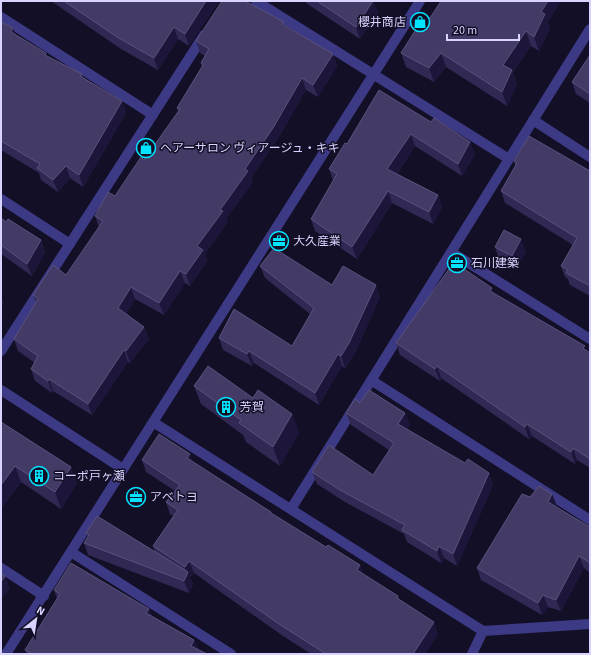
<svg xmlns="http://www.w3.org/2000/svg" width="591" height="655" font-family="'Source Sans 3','Noto Sans JP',sans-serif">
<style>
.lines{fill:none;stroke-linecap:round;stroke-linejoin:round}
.minor{stroke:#3d3a85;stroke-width:10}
.tertiary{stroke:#3d3a85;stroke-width:10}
.wall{fill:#312854}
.shaded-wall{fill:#1d163a}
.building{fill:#433a66;stroke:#5a527e}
.labels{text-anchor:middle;stroke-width:3;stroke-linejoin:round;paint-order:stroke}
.poi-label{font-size:12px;fill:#d9d4ff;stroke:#130f26;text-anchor:start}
</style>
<rect width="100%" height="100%" fill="#130f26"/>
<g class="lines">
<path class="minor" d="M256,1l253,158
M1,17l152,98
M533,120l57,37
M1,199l69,45
M451,252l139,87
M1,351l203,-316
M371,380l219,140
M153,422l330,209 107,-7
M291,509l299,-480
M71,552l160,102
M1,568l43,28
M6,654l414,-653
M472,654l11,-23"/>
<path class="tertiary" d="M1,390l122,79"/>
</g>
<path class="wall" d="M51,1h168l-30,45 -11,-7 -20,31 -37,-21z
M306,1h67l5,11 -18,27 -54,-36z
M430,18l118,5 2,5 -11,23 -8,-5 -18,26 4,12 -10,22 -61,-39 -12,15 -28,-15 -5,-14z
M1,22l12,6 2,6 32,22 35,18 1,4 39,23 4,12 -43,74 -13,-9 -12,14 -17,-12 -2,-7 -38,-23z
M285,26l48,28 4,12 -19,31 -12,-7 -29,50 -26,38 2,4 -27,37 1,4 -22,31 2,7 -17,25 -5,-3 -21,32 -29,-16 -9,15 18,13 5,12 -19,24 -2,-1 -36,53 -39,-24 -1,2 -17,-12 -4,-12 4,-6 -17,-12 -4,-12 22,-37 -3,-7 33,-20 33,-48 -4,-11 20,-20 29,-36 34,-48 -1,-4 25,-41 -1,-4 4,-7 -5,-3 -4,-12z
M590,55v48l-14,-9 -4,-12z
M431,122l44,32 -13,22 -47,-30 -18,28 41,21 4,12 -9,17 -41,-21 -35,56 -42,-28 -4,-12 22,-38 -4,-12 18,-25z
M514,161l76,10v125l-20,-11 -2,-6 -3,-2 -4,-11 12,-21 -68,-42 -4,-12 14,-25z
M1,218l40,22 4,12 -13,24 -31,-22z
M495,247l31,4 -10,17 -17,-9z
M260,266l120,31 -26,58 -9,13 -3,-2 -23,39 -65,-42 -2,3 -29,-16 -4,-12 73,8 18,-32 -45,-36z
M494,293l96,60v115l-13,-8 -2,4 -43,-28 -3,3 -88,-61 -1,3 -40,-26 -4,-12z
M194,386l59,12 39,16 7,19 -19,33 -34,-24 -3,-7 -42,-31z
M360,403l45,10 5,12 -3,4 58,34 24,10 4,12 -36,81 -13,-8 -3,5 -34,-21 -3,-8 -59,-32 -28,-18 -5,-12 61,3 16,-25 -38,-25 -5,-12z
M1,422l70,45 6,16 -16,26 -40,-27 -20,27z
M142,460l51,2 79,52 54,33 34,18 2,8 36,23 1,3 39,35 -13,20h-114l-28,-18 -89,-63 -4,4 3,7 -4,9 -101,-38 -4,-12 4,-6 -2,-4 69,19 -2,-6 20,-30 -3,-2 -4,-12 9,-11 -29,-19z
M557,506l-1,1 34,20v46l-6,-5 -23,43 -13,-4 -6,8 -61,-35 -4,-12z
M54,590l95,19 3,7 42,24 4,9 9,5h-180l-2,-4 32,-51z"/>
<path class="shaded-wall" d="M206,1h13l-30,45 -4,-12z
M373,1h1l4,11 -18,27 -4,-12z
M548,1h13l-13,22 2,5 -11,23 -5,-14 7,-25z
M174,27l4,12 -20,31 -4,-12z
M13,28l4,12 -6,-8z
M526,31l5,15 -18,26 4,12 -10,22 -5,-14 1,-27z
M441,53l5,14 -12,15 -5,-14z
M333,54l4,12 -19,31 -5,-12z
M302,78l4,12 -29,50 -26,38 2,4 -27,37 1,4 -22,31 2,7 -17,25 -4,-12 11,-28z
M122,101l4,12 -43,74 -4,-12z
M411,134l4,12 -23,35 -5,-12z
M470,142l5,12 -13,22 -4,-12z
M66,166l4,12 -12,14 -5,-12z
M388,191l4,12 -35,56 -5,-12z
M438,195l4,12 -9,17 -4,-12z
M521,239l5,12 -10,17 -4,-12z
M41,240l4,12 -13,24 -5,-12z
M180,271l5,12 -21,32 -5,-12z
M376,285l4,12 -26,58 -9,13 -4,-12z
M131,287l4,12 -13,21 -4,-12z
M492,288l4,12 -6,-9z
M1,296l3,7 -3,4z
M144,327l5,12 -19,24 -4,-12z
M124,350l4,12 -36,53 -4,-11z
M249,351l5,12 -2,3 -5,-12z
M338,354l4,12 -23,39 -4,-12z
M437,366l4,12 -1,3 -5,-12z
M49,379l4,12 -1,2 -4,-12z
M405,413l5,12 -7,11 -5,-12z
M292,414l7,19 -19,33 -7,-19z
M527,424l5,12 -3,3 -4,-12z
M573,448l4,12 -2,4 -4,-12z
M190,454l4,12 -7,-8z
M15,466l6,16 -20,27v-24z
M71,467l6,16 -16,26 -6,-17z
M489,473l4,12 -36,81 -4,-12z
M552,494l5,12 -5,8 -4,-12z
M439,546l5,12 -3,5 -4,-12z
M579,556l5,12 -23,43 -5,-11z
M189,561l5,12 -4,4 3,7 -4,9 -5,-12 4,-7 -3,-7z
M360,565l4,12 -7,-7z
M5,576l5,12 -9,12v-18z
M543,595l5,12 -6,8 -4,-12z
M149,609l4,12 -7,-8z
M434,622l4,12 -13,20h-12z
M194,640l5,12 -8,-6z"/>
<path class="building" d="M64,1h142l-21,33 -11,-7 -20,31 -37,-21z
M222,1h23l39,21 -2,2 51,30 -20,31 -11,-7 -29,50 -28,41 3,2 -28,39 3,1 -26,35 6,4 -17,24 -6,-3 -21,32 -28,-16 -13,21 26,19 -18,24 -2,-1 -36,54 -39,-25 -1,2 -17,-12 7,-13 -24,-17 24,-40 -5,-4 20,-30 13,10 37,-54 -8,-5 13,-24 7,4 26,-39 3,3 36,-51 -3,-1 26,-43 -2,-2 8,-14 -13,-8z
M317,1h56l-17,26z
M441,1h107l-7,11 4,2 -11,23 -8,-6 -23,34 9,5 -10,22 -61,-39 -12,15 -28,-15 24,-38 5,3z
M1,22l12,6 -2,4 35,21 -1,2 37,19 -2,2 42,25 -43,74 -13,-9 -13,14 -16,-12 3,-4 -39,-23z
M590,55v39l-18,-12z
M379,90l52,32 3,-4 36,24 -12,22 -47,-30 -24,35 51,26 -9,17 -41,-21 -36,56 -41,-28 26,-45 -8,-5 16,-26 2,1z
M529,136l61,35v115l-24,-13 2,-3 -7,-4 16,-28 -76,-47 16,-28 -3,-2z
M1,218l5,4 2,-3 33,21 -14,24 -26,-19z
M504,230l17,9 -9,17 -17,-9z
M274,248l58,37 11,-19 33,19 -27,58 -8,13 -3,-2 -23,39 -66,-42 -2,3 -28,-16 15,-29 58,37 22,-38 -54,-42z
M454,262l38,26 -2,3 95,55 -2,2 7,5v106l-17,-11 -2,4 -44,-28 -2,3 -88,-61 -2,3 -39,-26z
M208,366l45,32 5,-8 34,24 -19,33 -34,-24 2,-3 -47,-34z
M369,390l36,23 -7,11 67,39 3,-4 21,14 -36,81 -14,-8 -2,5 -35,-21 3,-5 -65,-35 -28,-18 17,-27 44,30 21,-32 -48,-30 9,-14 5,4z
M1,422l70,45 -16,25 -40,-26 -14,19z
M159,434l31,20 -3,4 84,54v1l55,34 2,-2 32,20 -3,5 41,26 -1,2 37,24 -21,32h-87l-47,-30 -90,-63 -4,6 -32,-21 25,-36 -12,-8 14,-17 -38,-25z
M539,486l13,8 -4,8 42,25v36l-11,-7 -23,44 -13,-5 -5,8 -61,-35 45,-74 8,3z
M97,516l91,56 -4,9 -100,-38 5,-8 -3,-2z
M71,563l78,46 -3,4 48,27 -3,6 16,8h-175l-7,-4 35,-56 -6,-4z
M1,573l4,3 -4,6z"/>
<defs>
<g id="shop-ring" transform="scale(1)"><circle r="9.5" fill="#130f26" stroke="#00e5ff" stroke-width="1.5"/><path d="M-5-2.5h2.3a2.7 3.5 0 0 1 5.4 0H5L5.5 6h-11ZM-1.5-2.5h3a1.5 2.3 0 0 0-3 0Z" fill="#00e5ff"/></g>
<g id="office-ring" transform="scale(1)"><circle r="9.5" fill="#130f26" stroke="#00e5ff" stroke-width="1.5"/><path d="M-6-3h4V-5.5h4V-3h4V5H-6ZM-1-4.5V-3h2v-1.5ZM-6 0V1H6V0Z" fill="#00e5ff"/></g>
<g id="building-ring" transform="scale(1)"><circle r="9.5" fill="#130f26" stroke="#00e5ff" stroke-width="1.5"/><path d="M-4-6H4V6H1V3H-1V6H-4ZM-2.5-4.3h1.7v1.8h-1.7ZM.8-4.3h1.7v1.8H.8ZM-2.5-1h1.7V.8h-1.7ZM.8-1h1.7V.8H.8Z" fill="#00e5ff"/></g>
</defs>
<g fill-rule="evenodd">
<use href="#shop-ring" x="420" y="22"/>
<use href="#shop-ring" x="146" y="148"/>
<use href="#office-ring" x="279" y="241"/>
<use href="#office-ring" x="457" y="263"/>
<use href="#building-ring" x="226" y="407"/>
<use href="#building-ring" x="39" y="476"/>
<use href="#office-ring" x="136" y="497"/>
</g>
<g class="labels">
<g class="poi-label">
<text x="406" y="26" text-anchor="end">櫻井商店</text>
<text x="160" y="152">ヘアーサロン ヴィアージュ・キキ</text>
<text x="293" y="245">大久産業</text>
<text x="471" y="267">石川建築</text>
<text x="240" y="411">芳賀</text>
<text x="53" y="480">コーポ戸ヶ瀬</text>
<text x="150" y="501">アベトヨ</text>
</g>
</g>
<rect width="591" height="655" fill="none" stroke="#d9d4ff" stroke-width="4"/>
<g transform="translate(36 619) rotate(30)" stroke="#130f26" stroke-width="3" paint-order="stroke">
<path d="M0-3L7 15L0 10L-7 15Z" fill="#d9d4ff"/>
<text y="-6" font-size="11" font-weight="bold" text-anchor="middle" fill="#d9d4ff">N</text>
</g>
<path d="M447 34v6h72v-6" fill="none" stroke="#d9d4ff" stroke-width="2"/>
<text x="453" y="34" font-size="12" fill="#d9d4ff" stroke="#130f26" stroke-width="3" paint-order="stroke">20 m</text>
</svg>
